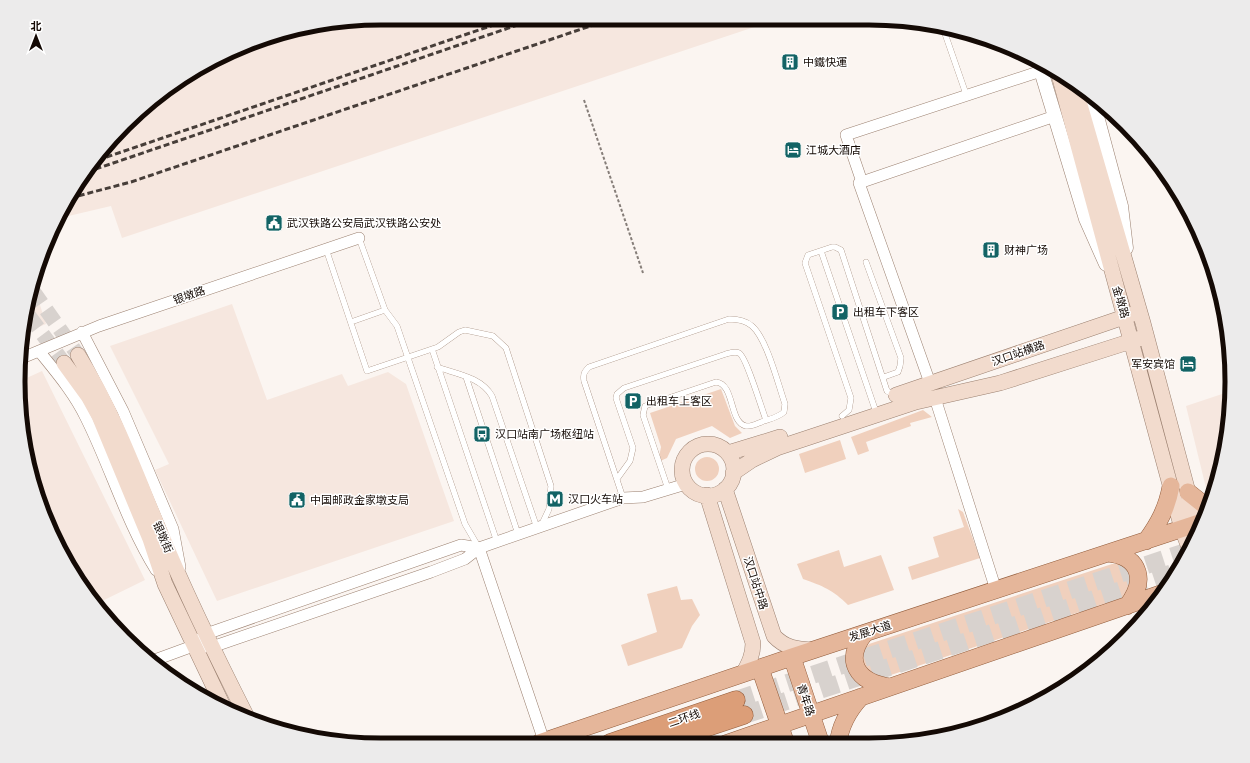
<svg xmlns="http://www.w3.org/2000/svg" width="1250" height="763" font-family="'Fira Sans Condensed','Noto Sans SC',sans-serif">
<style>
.built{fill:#f6e7df}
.green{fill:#f0d0bd}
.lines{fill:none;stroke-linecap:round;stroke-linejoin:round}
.secondary-tunnel{stroke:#d8d2ce;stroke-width:15;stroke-dasharray:15 8;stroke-linecap:butt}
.trunk-tunnel{stroke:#d8d2ce;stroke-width:18;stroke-dasharray:18 9;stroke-linecap:butt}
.service-casing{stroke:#9b8070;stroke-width:6}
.minor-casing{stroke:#9b8070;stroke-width:12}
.tertiary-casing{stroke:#9b8070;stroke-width:15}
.secondary-casing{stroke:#9b8070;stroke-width:16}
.primary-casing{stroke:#915b3a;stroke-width:18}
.trunk-casing{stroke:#915b3a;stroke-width:19}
.path{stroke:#867e79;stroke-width:2;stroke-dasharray:3 2;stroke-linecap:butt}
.service{stroke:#fff;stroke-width:5.5}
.minor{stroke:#fff;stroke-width:11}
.tertiary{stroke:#fff;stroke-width:14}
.secondary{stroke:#f2dbcd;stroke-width:15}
.primary{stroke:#e5b69a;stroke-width:17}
.trunk{stroke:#dc9e78;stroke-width:18}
.rail{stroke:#473e39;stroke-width:3;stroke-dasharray:6 3;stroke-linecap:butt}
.labels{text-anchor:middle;stroke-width:3;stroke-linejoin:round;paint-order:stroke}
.poi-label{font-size:11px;fill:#140a05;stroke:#fff;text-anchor:start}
.street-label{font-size:11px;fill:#140a05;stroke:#fff}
.rim{fill:none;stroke:#140a05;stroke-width:5}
</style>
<rect width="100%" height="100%" fill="#fbf5f1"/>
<path class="built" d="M382,18l393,2 -653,218 -11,-32 -51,12 19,-39 81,-86 105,-56z
M34,286l12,38 -20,8z
M232,304l35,96 75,-26 6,12 40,-14 18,12 48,137 -237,80 -62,-131 14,-6 -59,-118z
M42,371l103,209 -47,23 -19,-19 -42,-86 -19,-116z
M1231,391v14l-11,70 -7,19 -6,-2 -21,-86z"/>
<path class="green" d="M721,389l14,37 7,7 -12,5 -18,-12 -36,13 -9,19 -9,4 3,-15 -11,-34z
M923,410l9,7 -22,6 1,3 -45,16 3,9 -11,4 -7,-18z
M840,440l6,19 -41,14 -6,-19z
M695 469a12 12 0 1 1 24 0a12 12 0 1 1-24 0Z
M958,509l5,3 17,46 -68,22 -4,-13 31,-10 -6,-20 31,-10z
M839,550l5,17 37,-12 13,35 -46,15c-15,-15 -25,-19 -45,-26l-6,-15z
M1112,564h12l10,17 -10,16 -242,81 -19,-8 -3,-15 9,-11z
M677,586l4,14 11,-1 8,16 -8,11 -10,22 -54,18 -7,-21 36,-13 -10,-38z"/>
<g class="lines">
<path class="secondary-tunnel" d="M33,291l45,64
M29,316l35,47"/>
<path class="trunk-tunnel" d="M736,700l453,-149
M744,715l432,-143"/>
<g class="service-casing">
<path id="service" d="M943,28l23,66
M359,238l26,72 12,16 68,198 14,24
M326,249l41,122 71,-24 21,-15 6,-2 28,6 13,12 45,138 -2,23 -8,17
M821,251l56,164
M866,262l35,96 -1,8 -2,6 -14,5
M351,322l34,-12
M432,349l65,193
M437,367c20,7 44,10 55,29l45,132
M466,377l52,157
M842,416l7,-6 2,-12 -46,-135 3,-8 24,-8h3l6,3 46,141 7,4
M617,479l13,-18 3,-13 -17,-50 1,-4 7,-6 102,-34c4,-1 9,-3 13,-1 7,3 23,57 27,67
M623,498l-39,-117c-1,-7 0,-9 5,-14l140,-48c8,0 16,1 23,7 15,13 26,58 33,78l-1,8c-5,5 -14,7 -20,9 -6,2 -12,6 -18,5 -17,-3 -11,-42 -30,-44l-71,24 -2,9 25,74"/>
</g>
<g class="minor-casing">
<path id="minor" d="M862,182l-16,-47 195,-64
M82,332l41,79 50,118 7,38
M39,351c17,21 35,42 47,67 25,50 40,104 70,152
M22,358l77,-32 260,-88
M930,383l-71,-200 196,-67
M935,398l61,192
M479,548l65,193
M201,638l5,-4 255,-89 18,3
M152,661l41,-15 19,1 219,-75 34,-13 14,-11 144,-50 20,-1 43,-13"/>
</g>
<g class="tertiary-casing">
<path id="tertiary" d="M1039,64l47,155 20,45
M1091,94l30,112 5,42"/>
</g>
<g class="secondary-casing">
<path id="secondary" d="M1059,75l123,454 8,21
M1074,84l69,239 45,169 8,45
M78,355c36,58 57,117 83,179 26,63 56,124 87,185
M64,363l24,33 11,20 51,123 15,45 58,122
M896,395l237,-81
M682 470a26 26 0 1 1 52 0a26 26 0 1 1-52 0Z
M728,453l52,-16
M733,473l19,-13 25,-12 139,-46 84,-19 141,-45
M725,489l49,147c11,12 23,13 39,14
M707,495l46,148c0,12 -4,20 -10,31"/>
</g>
<g class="primary-casing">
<path id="primary" d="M1188,492l20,16
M1146,541c13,-18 21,-33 25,-55
M1108,553c34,4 38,29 19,53
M865,633c-22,28 -8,49 25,54
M792,657l29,87
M760,668l26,76
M539,743l253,-86 410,-135
M725,744l438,-151
M838,744c2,-19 10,-33 23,-47"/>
</g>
<g class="trunk-casing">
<path id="trunk" d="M610,743l126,-43
M660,743l84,-28"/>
</g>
<path class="path" d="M1020,53l3,9 5,-2
M584,100l59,173"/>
<use href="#service" class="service"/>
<use href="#minor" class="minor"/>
<use href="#tertiary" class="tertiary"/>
<use href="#secondary" class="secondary"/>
<use href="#primary" class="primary"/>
<use href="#trunk" class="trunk"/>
<path class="rail" d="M98,160l413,-141
M87,172l448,-153
M70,198l61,-16 480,-163"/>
</g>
<defs>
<g id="building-square" transform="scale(0.9)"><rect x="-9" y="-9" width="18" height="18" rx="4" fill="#126365" stroke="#fff"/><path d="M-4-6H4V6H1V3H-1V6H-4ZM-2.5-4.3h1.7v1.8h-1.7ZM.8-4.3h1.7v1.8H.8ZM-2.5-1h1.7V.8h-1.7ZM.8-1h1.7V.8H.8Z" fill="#fff"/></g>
<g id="hotel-square" transform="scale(0.9)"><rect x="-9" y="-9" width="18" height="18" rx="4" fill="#126365" stroke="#fff"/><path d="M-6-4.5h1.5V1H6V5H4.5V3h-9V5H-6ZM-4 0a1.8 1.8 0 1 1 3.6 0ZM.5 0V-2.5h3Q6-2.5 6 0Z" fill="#fff"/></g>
<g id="civic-square" transform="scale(0.9)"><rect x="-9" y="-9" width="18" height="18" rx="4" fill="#126365" stroke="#fff"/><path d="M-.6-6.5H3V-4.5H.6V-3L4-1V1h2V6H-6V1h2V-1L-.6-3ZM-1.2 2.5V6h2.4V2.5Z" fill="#fff"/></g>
<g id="parking-square" transform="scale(0.9)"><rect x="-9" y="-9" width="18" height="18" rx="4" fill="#126365" stroke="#fff"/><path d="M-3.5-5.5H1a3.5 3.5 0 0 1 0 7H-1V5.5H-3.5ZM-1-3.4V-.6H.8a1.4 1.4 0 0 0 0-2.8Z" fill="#fff"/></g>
<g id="bus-square" transform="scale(0.9)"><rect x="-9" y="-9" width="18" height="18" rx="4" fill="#126365" stroke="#fff"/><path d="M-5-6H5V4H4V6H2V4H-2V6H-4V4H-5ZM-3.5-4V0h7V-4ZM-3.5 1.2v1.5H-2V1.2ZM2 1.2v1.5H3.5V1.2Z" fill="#fff"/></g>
<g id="metro-square" transform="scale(0.9)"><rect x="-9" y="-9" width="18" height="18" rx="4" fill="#126365" stroke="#fff"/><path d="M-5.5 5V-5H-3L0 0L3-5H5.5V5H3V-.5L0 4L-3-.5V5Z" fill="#fff"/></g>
</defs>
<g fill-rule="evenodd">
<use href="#building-square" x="790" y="62"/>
<use href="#hotel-square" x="793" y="150"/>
<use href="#civic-square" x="274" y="223"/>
<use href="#building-square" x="991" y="250"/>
<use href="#parking-square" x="840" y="312"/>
<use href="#hotel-square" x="1188" y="364"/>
<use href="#parking-square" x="633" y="401"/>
<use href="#bus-square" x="482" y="434"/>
<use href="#metro-square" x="555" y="499"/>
<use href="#civic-square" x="297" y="500"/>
</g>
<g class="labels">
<g class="poi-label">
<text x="803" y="66">中鐵快運</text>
<text x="806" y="154">江城大酒店</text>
<text x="287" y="227">武汉铁路公安局武汉铁路公安处</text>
<text x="1004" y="254">财神广场</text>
<text x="853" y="316">出租车下客区</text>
<text x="1175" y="368" text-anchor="end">军安宾馆</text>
<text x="646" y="405">出租车上客区</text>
<text x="495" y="438">汉口站南广场枢纽站</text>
<text x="568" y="503">汉口火车站</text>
<text x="310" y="504">中国邮政金家墩支局</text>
</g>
<g class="street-label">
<text transform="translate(189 295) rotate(-19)" y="4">银墩路</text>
<text transform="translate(1121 302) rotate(74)" y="4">金墩路</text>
<text transform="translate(1018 353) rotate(-19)" y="4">汉口站横路</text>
<text transform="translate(163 537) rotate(66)" y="4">银墩街</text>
<text transform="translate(756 583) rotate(72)" y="4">汉口站中路</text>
<text transform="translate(870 631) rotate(-18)" y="4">发展大道</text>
<text transform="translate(806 700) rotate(72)" y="4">青年路</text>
<text transform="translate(684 718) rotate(-19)" y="4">二环线</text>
</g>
</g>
<path d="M0 0H1250V763H0ZM381 25H869A356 356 0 0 1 1225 381V382A356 356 0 0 1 869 738H381A356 356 0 0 1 25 382V381A356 356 0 0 1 381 25Z" fill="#ecebeb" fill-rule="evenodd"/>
<path class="rim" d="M381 25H869A356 356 0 0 1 1225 381V382A356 356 0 0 1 869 738H381A356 356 0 0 1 25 382V381A356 356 0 0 1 381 25Z"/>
<g transform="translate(36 36)" stroke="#ffffff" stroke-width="3" paint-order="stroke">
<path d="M0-3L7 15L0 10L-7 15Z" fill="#140a05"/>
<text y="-6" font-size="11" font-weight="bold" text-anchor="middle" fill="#140a05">北</text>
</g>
</svg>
